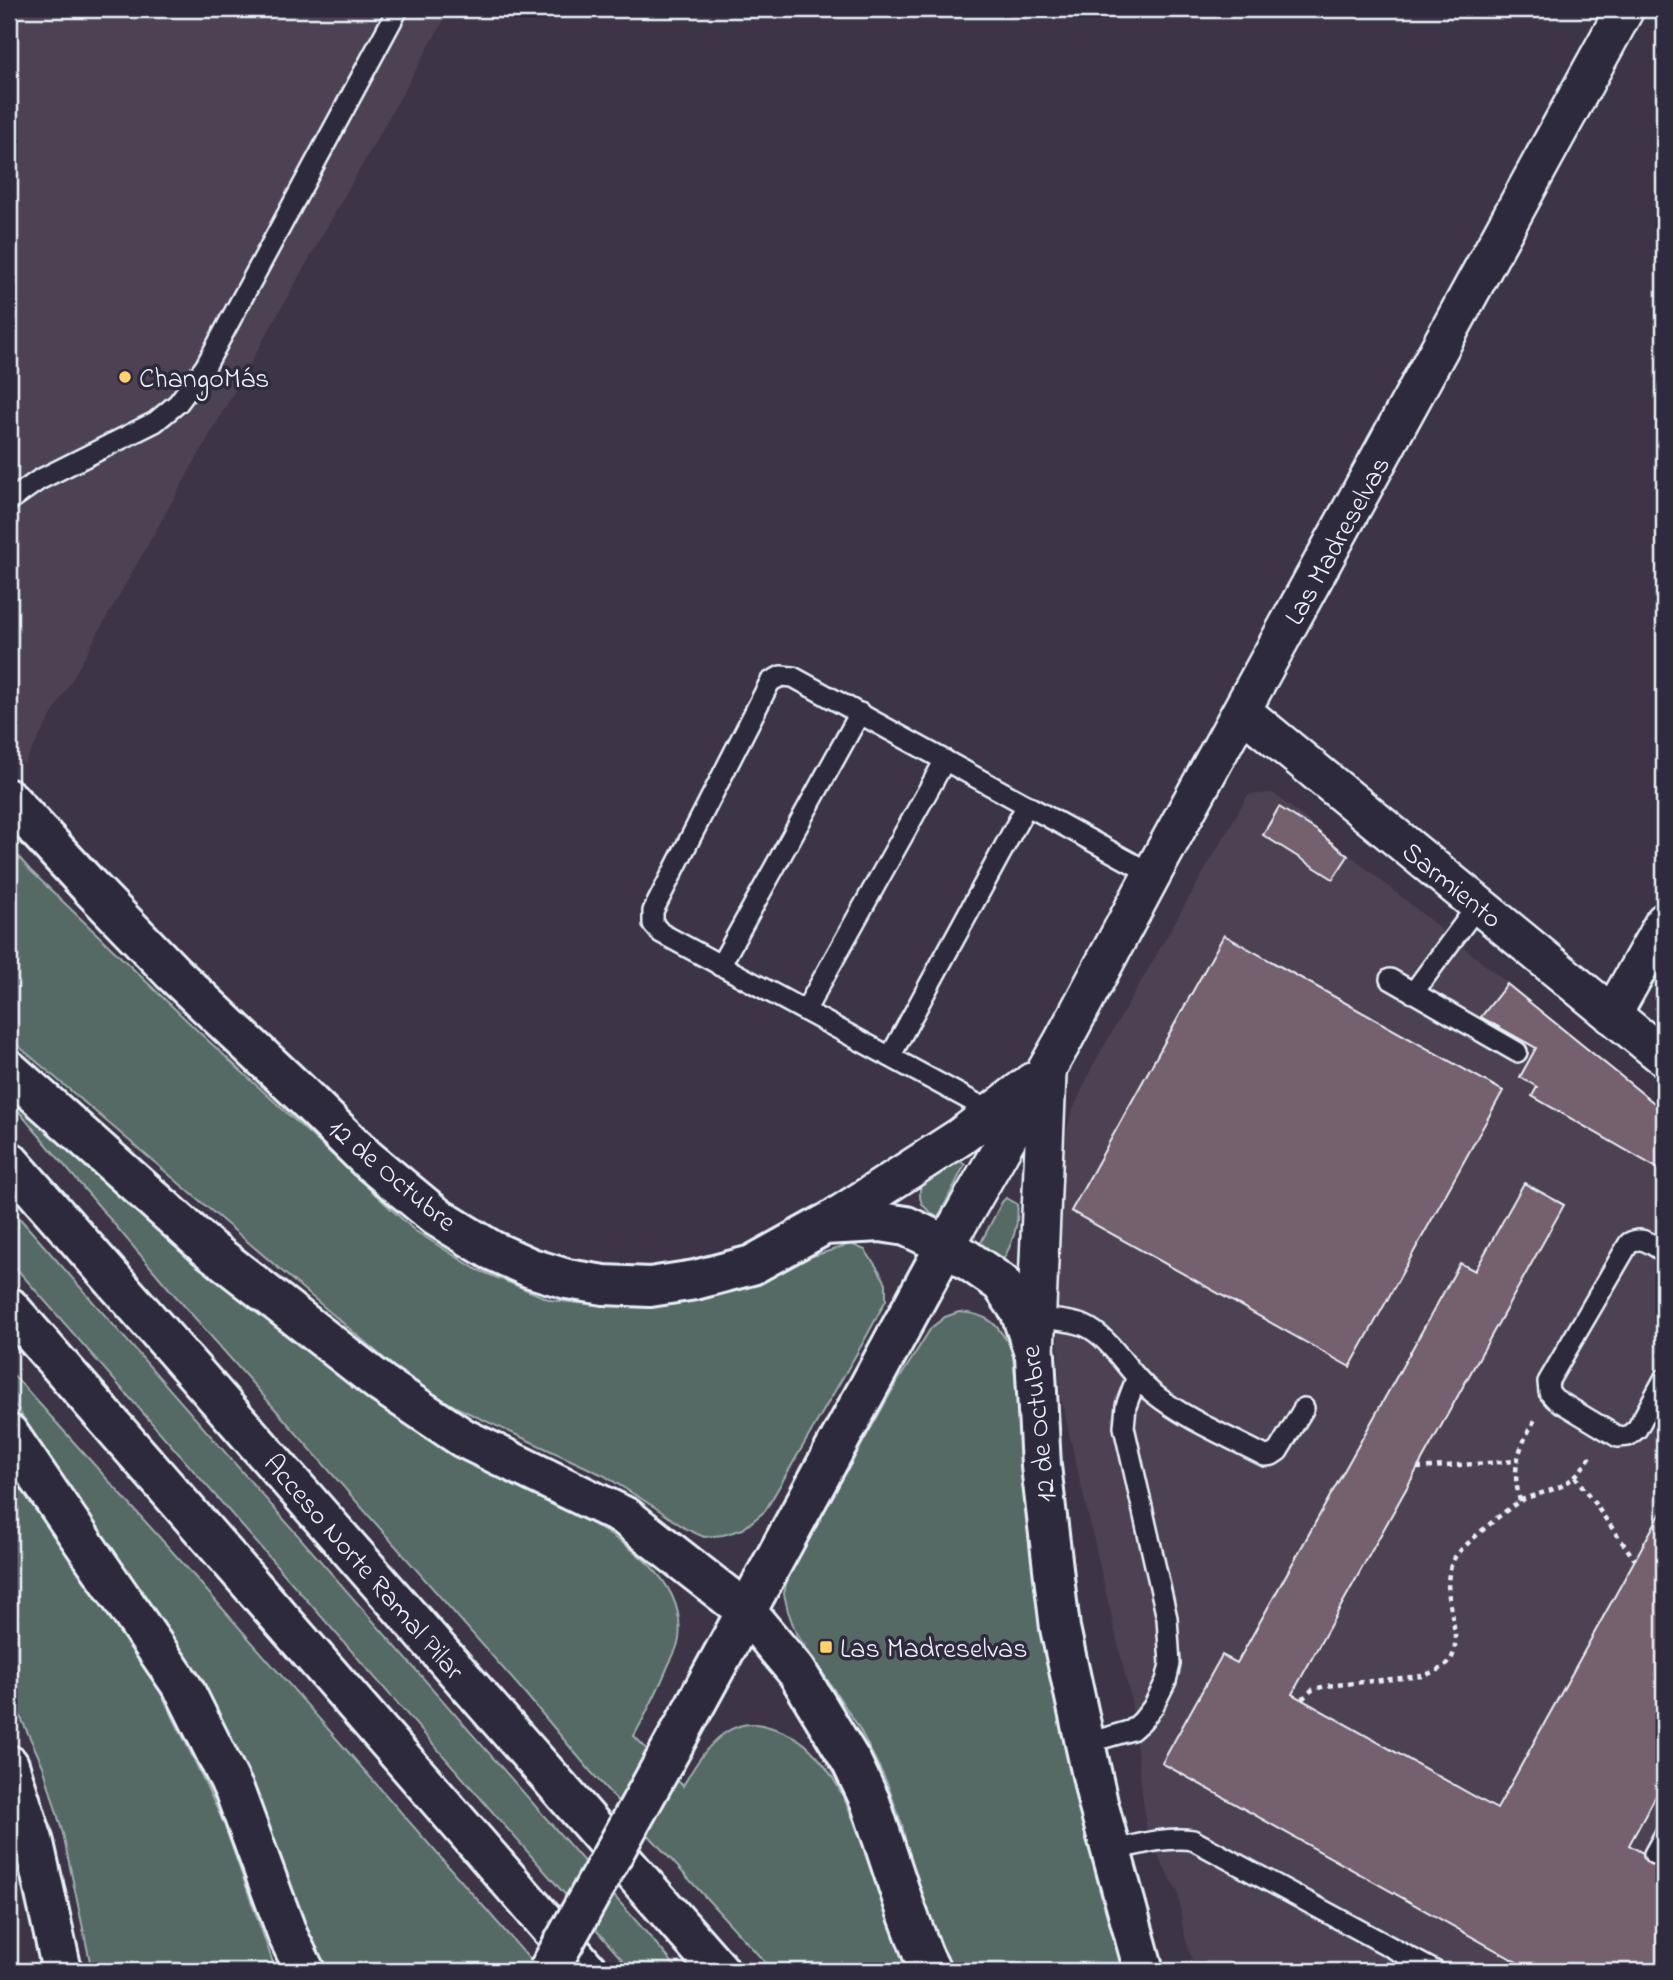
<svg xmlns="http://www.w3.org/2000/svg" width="1673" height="1980" font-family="'Indie Flower',sans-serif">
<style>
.built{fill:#4e4252}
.green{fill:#556a65;stroke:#9eaeae;stroke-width:2}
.building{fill:#75616d;stroke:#e8f1f8;stroke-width:2}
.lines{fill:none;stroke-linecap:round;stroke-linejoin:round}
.lane-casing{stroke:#e8f1f8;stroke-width:24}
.street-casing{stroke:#e8f1f8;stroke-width:42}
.secondary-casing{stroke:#e8f1f8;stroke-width:44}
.highway-casing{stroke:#e8f1f8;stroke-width:44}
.path{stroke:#e8f1f8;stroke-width:4.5;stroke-dasharray:5 5;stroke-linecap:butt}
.lane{stroke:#2f2a3d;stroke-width:19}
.street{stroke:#2f2a3d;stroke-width:37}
.secondary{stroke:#2f2a3d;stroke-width:38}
.highway{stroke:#2f2a3d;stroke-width:38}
.secondary-bridge-casing{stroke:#e8f1f8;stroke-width:44;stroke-linecap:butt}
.secondary-bridge{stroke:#2f2a3d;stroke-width:38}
.poi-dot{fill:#ffd166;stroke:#2f2a3d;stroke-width:2.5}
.labels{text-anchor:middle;stroke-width:7;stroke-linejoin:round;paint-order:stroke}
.poi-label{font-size:28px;fill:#e8f1f8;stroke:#2f2a3d;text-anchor:start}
.street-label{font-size:28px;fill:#e8f1f8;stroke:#2f2a3d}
</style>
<rect width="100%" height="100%" fill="#3d3547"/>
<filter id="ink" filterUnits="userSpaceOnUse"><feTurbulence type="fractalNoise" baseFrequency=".0143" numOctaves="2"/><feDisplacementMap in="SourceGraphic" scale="14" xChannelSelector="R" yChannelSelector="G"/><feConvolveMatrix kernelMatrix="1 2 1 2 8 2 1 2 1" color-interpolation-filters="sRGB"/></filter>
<g filter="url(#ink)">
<path class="built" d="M9,9h441l-426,755 -15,-18z
M1273,793l391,317v861h-469l-12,-42 -5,-37 -30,-53 -17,-139 -71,-306 -5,-180 6,-53 9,-44 22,-50 156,-272z"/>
<path class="green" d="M9,846l21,24 172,165 212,195 62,39 75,31 47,5 58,1 34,-4 38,-10 39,-13 43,-22 41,-13 14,6 13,19 8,14v17l-22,41 -99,170 -22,18 -20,6 -19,2 -18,-8 -30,-21 -53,-33 -143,-66 -47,-26 -404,-345z
M18,1097l550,413c48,28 119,63 111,129 -1,8 -6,17 -10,25 -10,24 -22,48 -35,72l49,50c16,-29 41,-69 79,-61 16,4 35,11 47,23 35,33 49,85 65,128 12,32 24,64 36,95h-137l-182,-199 -67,-80 -359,-408 -151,-178 -1,-6z
M957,1160l8,4 -27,54c-15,-11 -21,-14 -17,-35z
M1006,1198l11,6c3,20 -6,43 -16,59l-24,-13 25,-48z
M9,1206l671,765h-48l-623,-711z
M959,1312c31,2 38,12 53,37l30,264 38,200 22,86 22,72h-171l-19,-41 -22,-55 -10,-50 -15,-42 -29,-57 -62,-93 -8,-22 -4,-17 2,-10 7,-17 100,-178 38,-61 14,-11z
M9,1370l178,198 353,403h-217l-228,-444 -86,-131z
M9,1464l141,207 39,78 34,72 53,150h-184l-29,-137 -20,-68 -34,-74z"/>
<path class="building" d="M1279,807l37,23 32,26 -15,23 -70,-44z
M1224,935l279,156 -153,276 -279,-156z
M1507,984l157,127v61l-132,-76 5,-9 -17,-10 16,-29 -55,-31z
M1524,1183l40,22 -272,489 205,115 167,-302v274l-35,64 35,20v103l-2,3h-129l-371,-208 60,-108 15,8 223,-400 15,8z"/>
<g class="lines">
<g class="lane-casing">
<path id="lane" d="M9,501l30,-21 116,-58 23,-19 27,-36 193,-358
M720,966l140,-253
M1390,979l127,73
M1413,993l65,-88
M805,1011l140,-251
M890,1057l137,-252
M992,1112l-331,-179 -8,-9v-13l117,-229 11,-6 12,1 359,197
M1664,1252c-12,-7 -21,-17 -35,-9l-81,139 1,10 6,7 63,38 10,-1 9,-7 27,-50
M1038,1318c15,2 33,2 47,8 27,12 44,49 68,67 32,26 76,44 112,63l7,-1 6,-4 26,-43
M1084,1744l48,-14 10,-9 11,-14 13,-26 4,-17 -3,-46 -43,-191 2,-21 10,-27
M1111,1851c26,-6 55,-15 82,-11l242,131
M1654,1854l10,-18"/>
</g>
<g class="street-casing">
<path id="street" d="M1242,711l422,346
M1612,1015l52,-93
M824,1225l136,-88 72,-55
M946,1245l117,-204 89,-167 473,-865
M1035,1353l12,-278"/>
</g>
<g class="secondary-casing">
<path id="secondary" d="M9,799l80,87 84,87 125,118 69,68 70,58 54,33 40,18 36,11 37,6 46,2 45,-7 57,-15 72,-40 57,-3 25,4 40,19 55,38 19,28 15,44 6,111 19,162 38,175 46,168
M675,1742l271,-497
M9,1765l25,78 28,128"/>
</g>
<g class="highway-casing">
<path id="highway" d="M9,1070l199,178 174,136 81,54 163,79 120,94 51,61 55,91 18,38 35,106 18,48 8,16
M9,1161l711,810
M9,1307l579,664
M9,1434l176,257 50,101 53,144 17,35"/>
</g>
<path class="path" d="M1417,1468l99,-7
M1575,1476l60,84
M1520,1501c-9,-34 -2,-51 15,-82
M1302,1699l10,-9 13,-4 97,-10c8,-3 23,-7 28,-15 17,-27 -15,-71 5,-104 6,-10 54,-50 65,-56 15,-8 35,-9 49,-20 10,-7 17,-18 24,-28"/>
<use href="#lane" class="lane"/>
<use href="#street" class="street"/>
<use href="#secondary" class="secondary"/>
<use href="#highway" class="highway"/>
<g class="secondary-bridge-casing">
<path id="secondary-bridge" d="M548,1971l127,-229"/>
</g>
<use href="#secondary-bridge" class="secondary-bridge"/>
</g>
</g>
<g class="poi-dot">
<circle cx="125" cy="377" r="7"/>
<rect x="819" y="1640" width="14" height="14" rx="3.5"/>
</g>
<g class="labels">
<g class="poi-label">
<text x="139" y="387">ChangoMás</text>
<text x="840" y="1657">Las Madreselvas</text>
</g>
<g class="street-label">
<text transform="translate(1336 540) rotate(-61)" y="10">Las Madreselvas</text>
<text transform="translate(1453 884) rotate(39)" y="10">Sarmiento</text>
<text transform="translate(393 1174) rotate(40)" y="10">12 de Octubre</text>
<text transform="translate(1037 1424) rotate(-96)" y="10">12 de Octubre</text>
<text transform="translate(365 1566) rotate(49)" y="10">Acceso Norte Ramal Pilar</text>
</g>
</g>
<rect width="1673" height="1980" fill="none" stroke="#2f2a3d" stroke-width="35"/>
<rect x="18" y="18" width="1638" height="1945" fill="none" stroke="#e8f1f8" stroke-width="2.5" filter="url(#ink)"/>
</svg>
